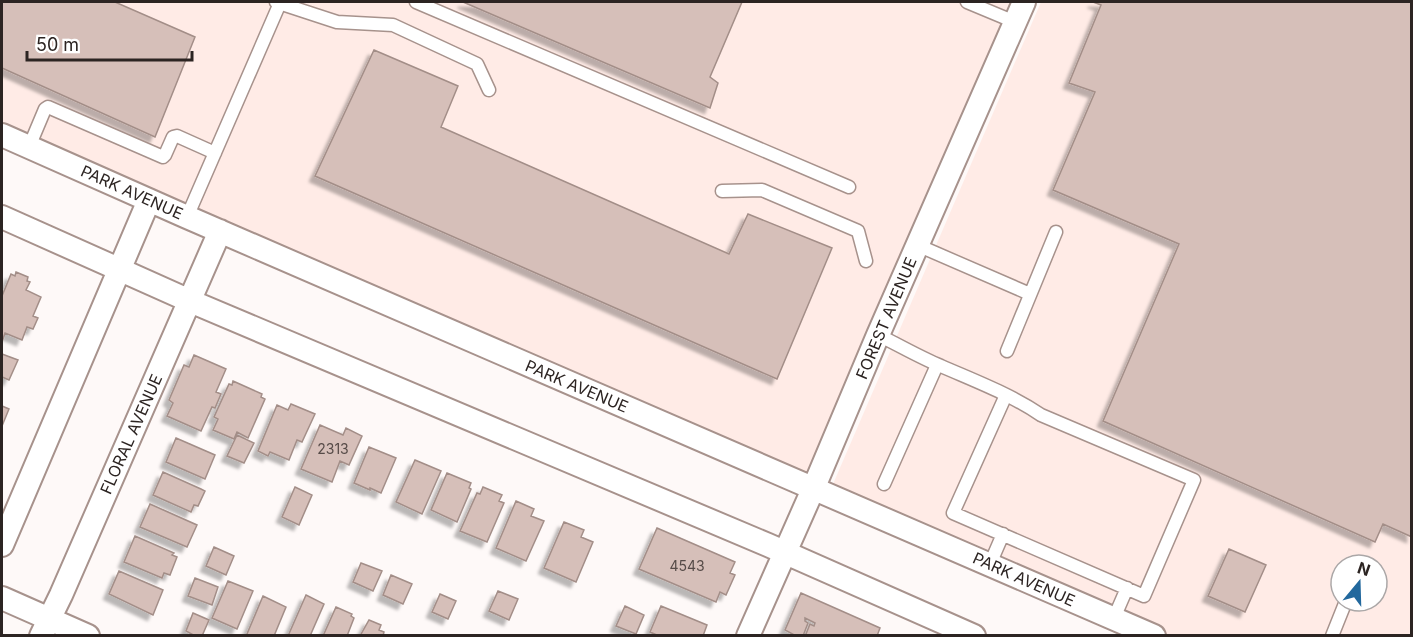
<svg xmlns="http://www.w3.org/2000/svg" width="1413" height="637" font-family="Inter,sans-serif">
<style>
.built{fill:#ffebe6;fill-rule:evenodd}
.building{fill:#d6bfb9;stroke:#a38e88;stroke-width:1.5;filter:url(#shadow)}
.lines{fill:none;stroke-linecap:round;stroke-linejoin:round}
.service-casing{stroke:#a7928c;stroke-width:15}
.minor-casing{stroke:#a7928c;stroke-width:26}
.service{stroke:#fff;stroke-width:12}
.minor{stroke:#fff;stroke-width:22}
.labels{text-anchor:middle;stroke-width:5;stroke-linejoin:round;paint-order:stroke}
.number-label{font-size:14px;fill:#564b48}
.street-label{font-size:16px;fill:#2c2422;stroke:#fff}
</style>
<defs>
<filter id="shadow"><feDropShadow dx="-5.5" dy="5.5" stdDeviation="1.5" flood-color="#0004"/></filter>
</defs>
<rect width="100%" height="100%" fill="#fef9f8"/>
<path class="built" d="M2,2h1022l-210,485 -812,-352z
M1041,2h370v633h-257l-324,-144zM1341,565h36v36h-36z"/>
<path class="building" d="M2,2h113l80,35 -40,100 -153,-69z
M463,2h279l-32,75 8,6 -8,25z
M1093,2h319v535l-29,-13 -8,18 -272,-121 76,-177 -126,-54 42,-98 -26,-9 32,-78z
M374,50l84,36 -17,41 288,127 19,-40 84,34 -55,131 -462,-203z
M16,272l12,5 -1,4 3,1 -4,8 15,7 -8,19 5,2 -5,11 -6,-2 -5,13 -17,-7 -3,9v-46l9,-22 4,2z
M2,354l16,6 -9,20 -7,-3z
M194,355l32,14 -10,23 5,2 -6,14 -3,-1 -11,24 -34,-15 6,-13 -4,-3 15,-35 5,2z
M233,381l29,13 -1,3 4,2 -17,39 -11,-6 -3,7 -21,-9 5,-11 -4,-2 15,-33 3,1z
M291,404l24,10 -13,28 -5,-2 -8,20 -19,-8 -2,4 -10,-5 19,-46 11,5z
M2,406l7,3 -7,17z
M320,425l23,10 3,-7 16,8 -13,29 -9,-4 -8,21 -31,-13z
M237,435l17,8 -10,20 -17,-7z
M176,438l39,17 -10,24 -39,-17z
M369,447l27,11 -15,35 -11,-5v2l-16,-7z
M415,460l26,11 -19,43 -26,-12z
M163,472l38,17 4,2 -7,15 -4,-1 -3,7 -38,-17z
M447,473l24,10 -2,5 2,1 -14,33 -26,-12z
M295,487l17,8 -13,30 -17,-8z
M483,487l19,8 -3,6 5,2 -17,39 -27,-11 17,-38 3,1z
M516,501l18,8 -3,7 13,5 -18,40 -30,-13z
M150,504l47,21 -10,22 -47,-20z
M564,522l20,8 -3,7 12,5 -17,40 -32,-14z
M657,528l78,34 -5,11 5,2 -9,20 -6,-3 -4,10 -77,-33z
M135,536l39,17 -2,2 5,2 -7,18 -6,-2 -2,5 -38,-16z
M214,547l20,9 -8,19 -20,-9z
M1229,549l37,16 -21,47 -37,-16z
M361,563l21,8 -9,20 -20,-9z
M119,571l44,19 -10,25 -44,-21z
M391,575l21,9 -9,20 -20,-9z
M195,578l23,9 -6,18 -24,-9z
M228,581l25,10 -16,38 -25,-11z
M498,591l20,8 -9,21 -20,-9z
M801,593l79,35 -3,8h-67l-4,-2 4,-10 4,2 1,-3 -10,-5v3l3,2 -5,13h-7l-11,-6z
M440,594l16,7 -8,18 -16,-7z
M306,595l18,9 -14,32h-22z
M263,596l23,11 -12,29h-23l-4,-2z
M625,606l19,9 -8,19 -20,-8z
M661,606l46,19 -4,11h-44l-9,-4z
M336,607l16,7 -1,2 3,2 -7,18h-24z
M193,613l16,7 -7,16h-7l-9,-5z
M369,620l12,5 -2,5 5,2 -1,4h-23z"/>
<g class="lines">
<g class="service-casing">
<path id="service" d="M276,2l61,20 56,3 84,39 12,26
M416,2l433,185
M967,2l48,20
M29,147l16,-38 3,-2 115,50 2,-2 8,-18 4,-1 38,17
M722,191l40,-1 96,41 8,30
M187,217l93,-214
M917,245l113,49
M878,335c21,10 41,22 63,31 34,15 69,28 100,49l153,65 -50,116 -191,-83 53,-118
M1007,351l49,-119
M884,484l53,-119
M990,564l13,-30
M1360,565l1,-2
M1114,618l13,-30
M1332,636l14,-35"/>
</g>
<g class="minor-casing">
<path id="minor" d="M2,135l185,82 967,419
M2,217l188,84 578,244 206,91
M2,545l147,-345
M2,598l86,38
M41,636l20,-41 159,-364
M748,636l66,-149 64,-152 146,-333"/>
</g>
<use href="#service" class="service"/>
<use href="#minor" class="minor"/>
</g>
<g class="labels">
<g class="number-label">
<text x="333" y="454">2313</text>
<text x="687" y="571">4543</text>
</g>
<g class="street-label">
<text transform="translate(132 192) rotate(24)" y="6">PARK AVENUE</text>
<text transform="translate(886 318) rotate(-67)" y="6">FOREST AVENUE</text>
<text transform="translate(577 386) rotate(23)" y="6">PARK AVENUE</text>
<text transform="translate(131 434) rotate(-66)" y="6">FLORAL AVENUE</text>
<text transform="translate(1024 579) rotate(24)" y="6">PARK AVENUE</text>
</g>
</g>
<rect width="1413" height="637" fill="none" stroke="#2c2422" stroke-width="6"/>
<g transform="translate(1359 583) rotate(19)"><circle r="28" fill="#ffffff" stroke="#aba7a7" stroke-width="1.5"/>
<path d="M0-4.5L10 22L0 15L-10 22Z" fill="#22689d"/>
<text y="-9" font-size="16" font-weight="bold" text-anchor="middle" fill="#2c2422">N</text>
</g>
<path d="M27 51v9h165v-9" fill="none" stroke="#2c2422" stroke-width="3"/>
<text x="36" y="51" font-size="18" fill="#2c2422" stroke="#ffffff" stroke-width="4.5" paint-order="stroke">50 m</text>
</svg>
